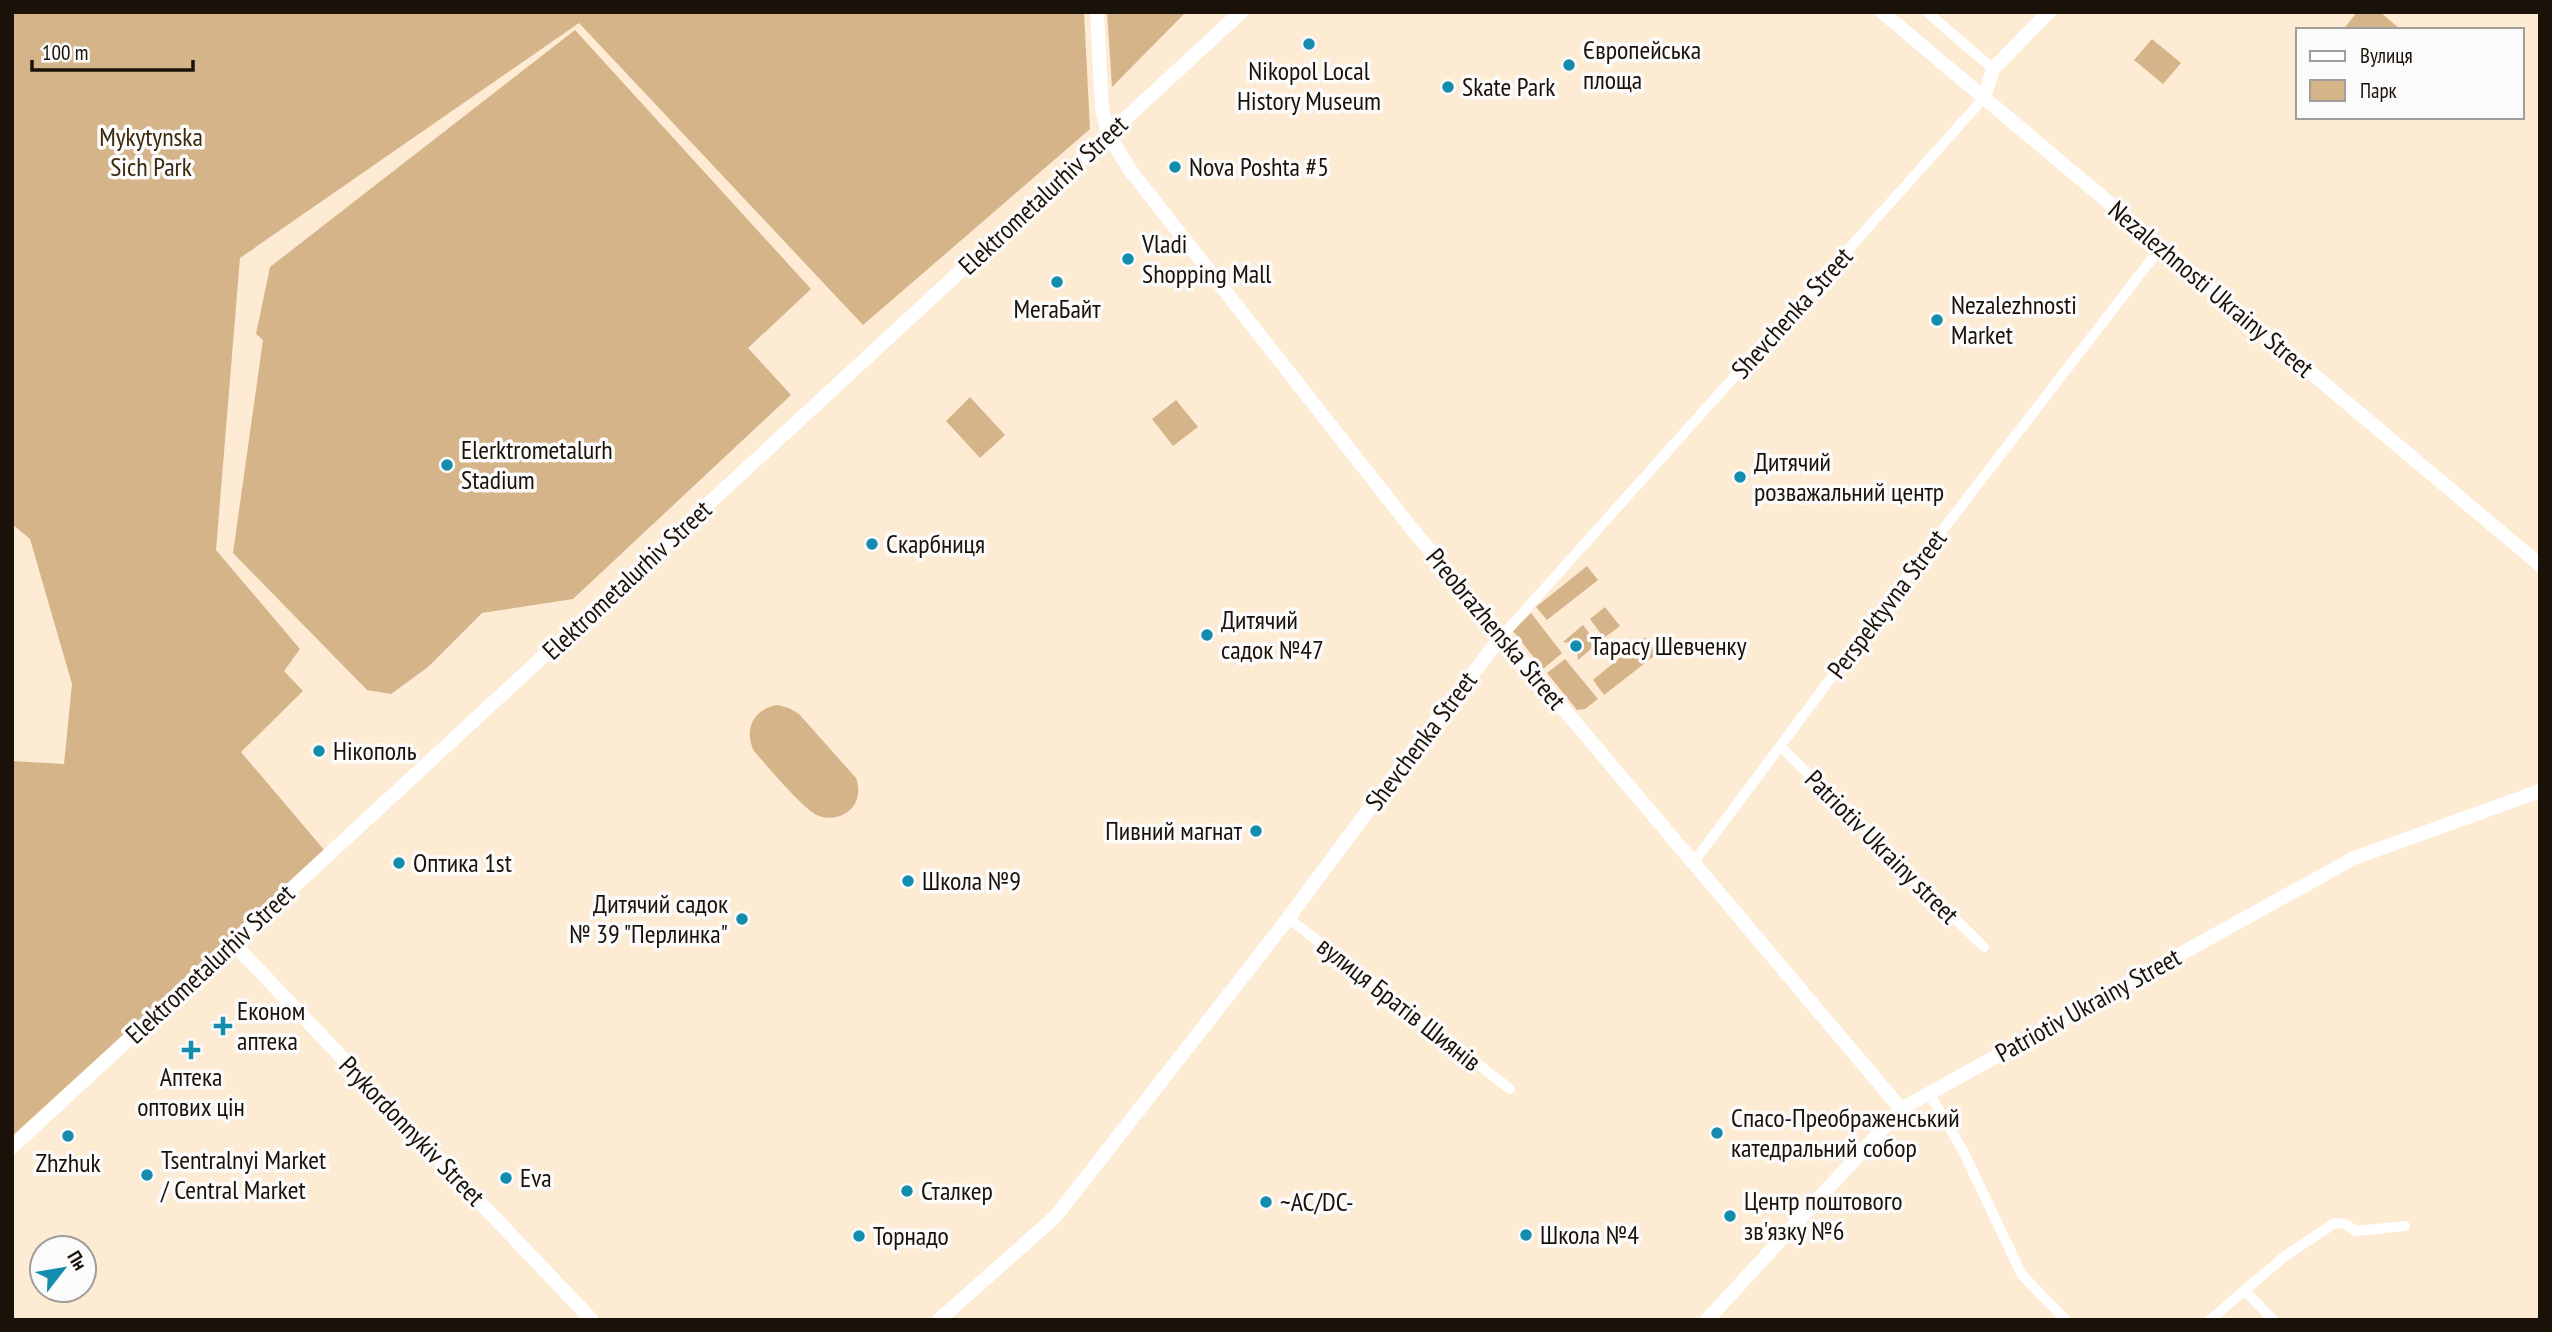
<svg xmlns="http://www.w3.org/2000/svg" width="2552" height="1332" font-family="'PT Sans Narrow',sans-serif">
<style>
.green{fill:#d5b48a}
.lines{fill:none;stroke-linecap:round;stroke-linejoin:round}
.street{stroke:#fff;stroke-width:10}
.secondary{stroke:#fff;stroke-width:14}
.poi-dot{fill:#138cae;stroke:#fbfbfb;stroke-width:2.5}
.labels{text-anchor:middle;stroke-width:7;stroke-linejoin:round;paint-order:stroke}
.poi-label{font-size:26px;fill:#1a1208;stroke:#fbfbfb;text-anchor:start}
.park-label{font-size:26px;fill:#3c290d;stroke:#fbfbfb}
.street-label{font-size:26px;fill:#1a1208;stroke:#fbfbfb}
</style>
<rect width="100%" height="100%" fill="#fdebd4"/>
<path class="green" d="M12,12h1072l6,117 -227,196 -284,-302 -339,235 -24,292 84,99 -16,22 19,20 -62,61 84,99 -313,285v-375l52,3 8,-80 -42,-145 -18,-15z
M1107,12h79l-74,75z
M2357,12h23l20,17 -57,1z
M575,30l236,259 -63,59 43,47 -218,204 -91,14 -54,54 -37,27 -24,-4 -134,-137 30,-213 -7,-6 14,-67z
M2152,39l29,24 -18,21 -29,-24z
M970,397l35,38 -25,23 -34,-37z
M1176,400l22,27 -25,19 -21,-27z
M1587,566l11,14 -51,40 -11,-13z
M1605,607l15,19 -16,12 -14,-19z
M1531,613l31,40 -19,16 -30,-38z
M1583,625l14,19 -19,16 -1,-9 5,-5 -5,-6 -6,3 -8,-1z
M1645,637l13,16 -54,42 -11,-15z
M1565,659l33,40 -13,10 -8,1 -30,-37z
M778,705l11,3 10,6 57,64c4,11 3,22 -5,31 -9,9 -24,12 -36,5 -14,-8 -49,-49 -61,-63 -11,-21 0,-43 24,-46z"/>
<g class="lines">
<path class="street" d="M1927,12l66,57
M1502,636l482,-538
M1780,746l204,201
M1693,863l221,-296 247,-320
M1288,918l222,171
M1929,1093l34,58 59,124 44,45
M2245,1291l28,29
M2210,1320l75,-64 50,-33 10,1 11,7 49,-5"/>
<path class="secondary" d="M1097,12l5,97 6,25 22,36 282,359 489,580
M1882,12l658,553
M1984,98l9,-29 56,-57
M233,943l359,377
M12,1147l1229,-1135
M939,1320l117,-104 224,-287 128,-172 94,-121
M1707,1320l194,-211 453,-251 186,-67"/>
</g>
<g class="poi-dot">
<circle cx="1309" cy="44" r="7"/>
<circle cx="1569" cy="65" r="7"/>
<circle cx="1448" cy="87" r="7"/>
<circle cx="1175" cy="167" r="7"/>
<circle cx="1128" cy="259" r="7"/>
<circle cx="1057" cy="282" r="7"/>
<circle cx="1937" cy="320" r="7"/>
<circle cx="447" cy="465" r="7"/>
<circle cx="1740" cy="477" r="7"/>
<circle cx="872" cy="544" r="7"/>
<circle cx="1207" cy="635" r="7"/>
<circle cx="1576" cy="646" r="7"/>
<circle cx="319" cy="751" r="7"/>
<circle cx="1256" cy="831" r="7"/>
<circle cx="399" cy="863" r="7"/>
<circle cx="908" cy="881" r="7"/>
<circle cx="742" cy="919" r="7"/>
<path d="M219.5 1015.5h7v7h7v7h-7v7h-7v-7h-7v-7h7z"/>
<path d="M187.5 1039.5h7v7h7v7h-7v7h-7v-7h-7v-7h7z"/>
<circle cx="1717" cy="1133" r="7"/>
<circle cx="68" cy="1136" r="7"/>
<circle cx="147" cy="1175" r="7"/>
<circle cx="506" cy="1178" r="7"/>
<circle cx="907" cy="1191" r="7"/>
<circle cx="1266" cy="1202" r="7"/>
<circle cx="1730" cy="1216" r="7"/>
<circle cx="1526" cy="1235" r="7"/>
<circle cx="859" cy="1236" r="7"/>
</g>
<g class="labels">
<g class="poi-label">
<text x="1583" y="59">Європейська<tspan x="1583" dy="30">площа</tspan></text>
<text x="1309" y="80" text-anchor="middle">Nikopol Local<tspan x="1309" dy="30">History Museum</tspan></text>
<text x="1462" y="96">Skate Park</text>
<text x="1189" y="176">Nova Poshta #5</text>
<text x="1142" y="253">Vladi<tspan x="1142" dy="30">Shopping Mall</tspan></text>
<text x="1951" y="314">Nezalezhnosti<tspan x="1951" dy="30">Market</tspan></text>
<text x="1057" y="318" text-anchor="middle">МегаБайт</text>
<text x="461" y="459">Elerktrometalurh<tspan x="461" dy="30">Stadium</tspan></text>
<text x="1754" y="471">Дитячий<tspan x="1754" dy="30">розважальний центр</tspan></text>
<text x="886" y="553">Скарбниця</text>
<text x="1221" y="629">Дитячий<tspan x="1221" dy="30">садок №47</tspan></text>
<text x="1590" y="655">Тарасу Шевченку</text>
<text x="333" y="760">Нікополь</text>
<text x="1242" y="840" text-anchor="end">Пивний магнат</text>
<text x="413" y="872">Оптика 1st</text>
<text x="922" y="890">Школа №9</text>
<text x="728" y="913" text-anchor="end">Дитячий садок<tspan x="728" dy="30">№ 39 "Перлинка"</tspan></text>
<text x="237" y="1020">Економ<tspan x="237" dy="30">аптека</tspan></text>
<text x="191" y="1086" text-anchor="middle">Аптека<tspan x="191" dy="30">оптових цін</tspan></text>
<text x="1731" y="1127">Спасо-Преображенський<tspan x="1731" dy="30">катедральний собор</tspan></text>
<text x="161" y="1169">Tsentralnyi Market<tspan x="161" dy="30">/ Central Market</tspan></text>
<text x="68" y="1172" text-anchor="middle">Zhzhuk</text>
<text x="520" y="1187">Eva</text>
<text x="921" y="1200">Сталкер</text>
<text x="1744" y="1210">Центр поштового<tspan x="1744" dy="30">зв'язку №6</tspan></text>
<text x="1280" y="1211">~AC/DC-</text>
<text x="1540" y="1244">Школа №4</text>
<text x="873" y="1245">Торнадо</text>
</g>
<g class="park-label">
<text x="151" y="146">Mykytynska<tspan x="151" dy="30">Sich Park</tspan></text>
</g>
<g class="street-label">
<text transform="translate(1043 195) rotate(-43)" y="9">Elektrometalurhiv Street</text>
<text transform="translate(2211 289) rotate(40)" y="9">Nezalezhnosti Ukrainy Street</text>
<text transform="translate(1792 313) rotate(-48)" y="9">Shevchenka Street</text>
<text transform="translate(627 580) rotate(-43)" y="9">Elektrometalurhiv Street</text>
<text transform="translate(1887 604) rotate(-53)" y="9">Perspektyvna Street</text>
<text transform="translate(1496 629) rotate(50)" y="9">Preobrazhenska Street</text>
<text transform="translate(1421 741) rotate(-53)" y="9">Shevchenka Street</text>
<text transform="translate(1882 847) rotate(45)" y="9">Patriotiv Ukrainy street</text>
<text transform="translate(210 964) rotate(-43)" y="9">Elektrometalurhiv Street</text>
<text transform="translate(1399 1004) rotate(38)" y="9">вулиця Братів Шиянів</text>
<text transform="translate(2088 1005) rotate(-29)" y="9">Patriotiv Ukrainy Street</text>
<text transform="translate(412 1131) rotate(46)" y="9">Prykordonnykiv Street</text>
</g>
</g>
<rect width="2552" height="1332" fill="none" stroke="#1a1208" stroke-width="28"/>
<rect x="2296" y="28" width="228" height="91" fill="#fbfbfb" stroke="#a19e9a" stroke-width="2"/>
<rect x="2310" y="51" width="35" height="10" fill="#ffffff" stroke="#a19e9a" stroke-width="2"/>
<text x="2360" y="63" font-size="21" fill="#1a1208">Вулиця</text>
<rect x="2310" y="80" width="35" height="21" fill="#d5b48a" stroke="#a19e9a" stroke-width="2"/>
<text x="2360" y="98" font-size="21" fill="#1a1208">Парк</text>
<g transform="translate(63 1269) rotate(59)"><circle r="33" fill="#fbfbfb" stroke="#a19e9a" stroke-width="2"/>
<path d="M0-5L12 26L0 18L-12 26Z" fill="#138cae"/>
<text y="-10" font-size="19" font-weight="bold" text-anchor="middle" fill="#1a1208">Пн</text>
</g>
<path d="M32 60v10h161v-10" fill="none" stroke="#1a1208" stroke-width="3.5"/>
<text x="42" y="60" font-size="21" fill="#1a1208" stroke="#fbfbfb" stroke-width="5" paint-order="stroke">100 m</text>
</svg>
